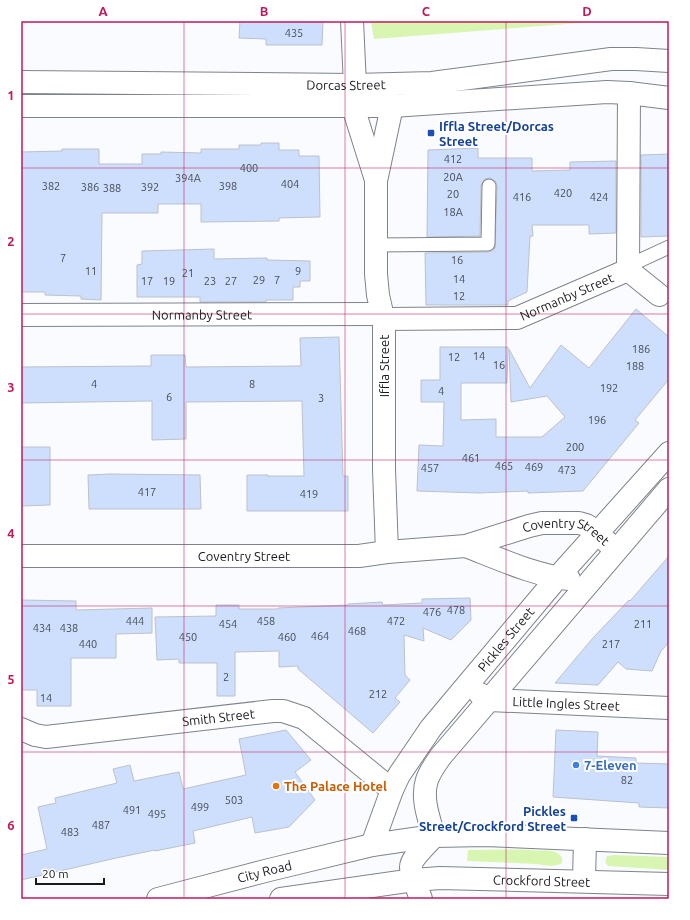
<svg xmlns="http://www.w3.org/2000/svg" width="690" height="920" font-family="Ubuntu,sans-serif">
<style>
.green{fill:#d8f6b1}
.building{fill:#cedffd;stroke:#bcc1ca}
.lines{fill:none;stroke-linecap:round;stroke-linejoin:round}
.service-casing{stroke:#7e838b;stroke-width:15}
.minor-casing{stroke:#7e838b;stroke-width:24}
.tertiary-casing{stroke:#7e838b;stroke-width:24}
.primary-casing{stroke:#7e838b;stroke-width:24}
.service{stroke:#fff;stroke-width:13}
.minor{stroke:#fff;stroke-width:22}
.tertiary{stroke:#fff;stroke-width:22}
.primary{stroke:#fff;stroke-width:22}
.grid{fill:none;stroke:#c2185b;stroke-width:1;stroke-opacity:0.55}
.transit-dot{fill:#1a4fb4;stroke:#fff;stroke-width:1.5}
.shop-dot{fill:#3f7fe0;stroke:#fff;stroke-width:1.5}
.food-dot{fill:#e8710a;stroke:#fff;stroke-width:1.5}
.labels{text-anchor:middle;stroke-width:4;stroke-linejoin:round;paint-order:stroke}
.number-label{font-size:11px;fill:#464b56}
.street-label{font-size:13px;fill:#181a1e;stroke:#fff}
.transit-label{font-size:13px;font-weight:bold;fill:#164399;stroke:#fff;text-anchor:start}
.shop-label{font-size:13px;font-weight:bold;fill:#366cbe;stroke:#fff;text-anchor:start}
.food-label{font-size:13px;font-weight:bold;fill:#c56008;stroke:#fff;text-anchor:start}
.neatline{fill:none;stroke:#c2185b;stroke-width:1.5}
.grid-label{font-size:13px;text-anchor:middle;font-weight:bold;fill:#c2185b}
</style>
<rect width="100%" height="100%" fill="#f9fbff"/>
<path class="green" d="M371,21h235l-232,18z
M468,850c21,0 42,-1 63,0 7,1 15,0 22,1 6,2 12,7 8,13l-10,2 -15,-2 -69,-3z
M615,855l54,2v13l-61,-4 -3,-4 2,-6z"/>
<path class="building" d="M240,21h83l-1,24h-56v-6l-27,-1z
M261,143h18v7h20v6h20l1,61 -41,1v3l-78,1v-18h-43v9h-56l-1,87 -20,-1v-3l-36,-1v-3h-24v-140l41,-1v-2h37v15h43v-10h19v-2l40,1v-4h38v-4h22z
M478,148v10h54v13l38,-1v-8l46,-1v72l-27,1v-9h-57l1,11h-3l-3,56 -19,9v4h-82l-1,-52 63,-1 4,-1 3,-3 2,-62 -1,-4 -6,-4 -5,1 -4,6 -1,51 -53,1 1,-87z
M669,154v82l-28,1v-82z
M214,249v10l53,-1v2l43,1v20h-10v6h-7v13h-27v2h-66v-5h-63v-32l5,-1v-13z
M636,309l33,28v42l-34,41 4,3 -56,68 -55,2v-2l-49,2 -62,-2 2,-46 24,1 1,-44h-23v-22h19v-33h68l-1,36h-46v37l35,-1v18h46l23,-20 -18,-21 -36,6 -2,-53 21,39 31,-43 28,23z
M339,337l4,139h5v35h-101v-36h21v1h36l-2,-75 -116,1v37l-34,1v-39l-131,2v-36l130,-1v-11h34l1,12 115,-1 -1,-28z
M21,447h29v58l-29,1z
M110,474l90,1 1,34h-112l-1,-34z
M669,556v86l-8,9 -9,20 -26,-2 -8,-7 -20,23 -43,-2 37,-44 37,-39 1,1z
M470,598l1,22 -20,20 -28,-12 1,13 -20,-6 1,40 5,5 -15,18 5,4 -27,31 -75,-64v-3l-19,1v-16l-44,1v44h-18v-33h-38v-4l-22,1 -2,-43 61,-1v-11h23v4h39v-1l70,-3v-1l34,-2 1,3 39,-2v-4z
M21,600l55,1v9l76,-2v25l-36,1v24h-45v48h-34v-16h-16z
M286,730l25,30 -16,12 20,28 -26,27 -34,6 -3,-16 -59,14 2,12 -40,8v-1l-39,8 -95,22v-25l26,-6 -9,-42 18,-4 -1,-5 62,-15 -4,-14 17,-4 4,16 45,-9 4,17 63,-14 -7,-36z
M556,730l42,2 -1,24 39,2v5l33,1v44l-30,-1v-4l-86,-6z"/>
<g class="lines">
<g class="service-casing">
<path id="service" d="M376,245l112,-1 1,-58
M628,266l41,-19"/>
</g>
<g class="minor-casing">
<g id="minor">
<path d="M352,21l3,64"/>
<path d="M353,107l23,73"/>
<path d="M628,270l31,25"/>
<path id="s1" d="M21,315l362,-1"/>
<path id="s2" d="M384,319l133,-1 111,-48 1,-177"/>
<path d="M466,546c31,12 70,30 103,33"/>
<path d="M387,552l-3,-83v-147l-6,-27 -2,-21v-93l16,-75"/>
<path id="s3" d="M21,556h338l28,-4 79,-6 63,-20 13,-3h37l7,2 5,3 25,22"/>
<path id="s4" d="M480,694l9,6 180,8"/>
<path id="s5" d="M21,729l14,6 11,2 227,-26h10l21,7 88,72"/>
<path d="M434,836c-5,-17 -13,-38 -7,-56 3,-9 9,-17 14,-24l228,-267"/>
<path id="s6" d="M372,845l20,-55 7,-15 32,-47 126,-150 112,-125"/>
<path d="M414,880l7,19"/>
</g>
</g>
<g class="tertiary-casing">
<g id="tertiary">
<path id="s7" d="M21,82l334,3 77,-2 179,-24h25l33,2"/>
<path d="M21,106h371l215,-14 22,1 40,5"/>
</g>
</g>
<g class="primary-casing">
<g id="primary">
<path d="M414,880c-1,-4 -3,-9 -3,-13 0,-9 17,-24 23,-31"/>
<path d="M584,881l1,-42"/>
<path id="s8" d="M158,899l111,-29 103,-25 62,-9 51,-1 184,8"/>
<path id="s9" d="M281,899l133,-19 26,-2 229,6"/>
</g>
</g>
<use href="#service" class="service"/>
<use href="#minor" class="minor"/>
<use href="#tertiary" class="tertiary"/>
<use href="#primary" class="primary"/>
</g>
<path class="grid" d="M184,21v878M345,21v878M506,21v878M21,168h648M21,314h648M21,460h648M21,606h648M21,752h648"/>
<g class="transit-dot">
<rect x="427" y="129" width="8" height="8" rx="2"/>
<rect x="570" y="814" width="8" height="8" rx="2"/>
</g>
<circle class="shop-dot" cx="576" cy="765" r="4"/>
<circle class="food-dot" cx="276" cy="786" r="4"/>
<g class="labels">
<g class="number-label">
<text x="294" y="37">435</text>
<text x="453" y="163">412</text>
<text x="249" y="172">400</text>
<text x="453" y="181">20A</text>
<text x="188" y="182">394A</text>
<text x="290" y="188">404</text>
<text x="51" y="190">382</text>
<text x="228" y="190">398</text>
<text x="90" y="191">386</text>
<text x="150" y="191">392</text>
<text x="112" y="192">388</text>
<text x="563" y="197">420</text>
<text x="453" y="198">20</text>
<text x="522" y="201">416</text>
<text x="599" y="201">424</text>
<text x="453" y="216">18A</text>
<text x="63" y="262">7</text>
<text x="457" y="264">16</text>
<text x="91" y="275">11</text>
<text x="298" y="275">9</text>
<text x="188" y="277">21</text>
<text x="459" y="283">14</text>
<text x="259" y="284">29</text>
<text x="277" y="284">7</text>
<text x="147" y="285">17</text>
<text x="169" y="285">19</text>
<text x="210" y="285">23</text>
<text x="231" y="285">27</text>
<text x="459" y="300">12</text>
<text x="641" y="353">186</text>
<text x="479" y="360">14</text>
<text x="454" y="361">12</text>
<text x="499" y="369">16</text>
<text x="635" y="370">188</text>
<text x="94" y="388">4</text>
<text x="252" y="388">8</text>
<text x="609" y="392">192</text>
<text x="441" y="395">4</text>
<text x="169" y="401">6</text>
<text x="321" y="402">3</text>
<text x="597" y="424">196</text>
<text x="575" y="451">200</text>
<text x="471" y="462">461</text>
<text x="504" y="470">465</text>
<text x="534" y="471">469</text>
<text x="430" y="472">457</text>
<text x="567" y="474">473</text>
<text x="147" y="496">417</text>
<text x="309" y="498">419</text>
<text x="456" y="614">478</text>
<text x="432" y="616">476</text>
<text x="135" y="625">444</text>
<text x="266" y="625">458</text>
<text x="396" y="625">472</text>
<text x="228" y="628">454</text>
<text x="643" y="628">211</text>
<text x="42" y="632">434</text>
<text x="69" y="632">438</text>
<text x="357" y="635">468</text>
<text x="320" y="640">464</text>
<text x="188" y="641">450</text>
<text x="287" y="641">460</text>
<text x="88" y="648">440</text>
<text x="611" y="648">217</text>
<text x="226" y="681">2</text>
<text x="378" y="698">212</text>
<text x="46" y="702">14</text>
<text x="627" y="784">82</text>
<text x="234" y="804">503</text>
<text x="200" y="811">499</text>
<text x="132" y="814">491</text>
<text x="157" y="818">495</text>
<text x="101" y="829">487</text>
<text x="70" y="836">483</text>
</g>
<g class="street-label">
<text dy="5" stroke="none"><textPath href="#s7" startOffset="325">Dorcas Street</textPath></text>
<text dy="5" stroke="none"><textPath href="#s2" startOffset="187">Normanby Street</textPath></text>
<text dy="5" stroke="none"><textPath href="#s1" startOffset="181">Normanby Street</textPath></text>
<text transform="translate(384 366) rotate(-90)" y="5">Iffla Street</text>
<text dy="5" stroke="none"><textPath href="#s3" startOffset="551">Coventry Street</textPath></text>
<text dy="5" stroke="none"><textPath href="#s3" startOffset="223">Coventry Street</textPath></text>
<text dy="5" stroke="none"><textPath href="#s6" startOffset="248">Pickles Street</textPath></text>
<text dy="5" stroke="none"><textPath href="#s4" startOffset="88">Little Ingles Street</textPath></text>
<text dy="5" stroke="none"><textPath href="#s5" startOffset="200">Smith Street</textPath></text>
<text dy="5" stroke="none"><textPath href="#s8" startOffset="110">City Road</textPath></text>
<text dy="5" stroke="none"><textPath href="#s9" startOffset="262">Crockford Street</textPath></text>
</g>
<g class="transit-label">
<text x="439" y="131">Iffla Street/Dorcas<tspan x="439" dy="15">Street</tspan></text>
<text x="566" y="816" text-anchor="end">Pickles<tspan x="566" dy="15">Street/Crockford Street</tspan></text>
</g>
<g class="shop-label">
<text x="584" y="770">7-Eleven</text>
</g>
<g class="food-label">
<text x="284" y="791">The Palace Hotel</text>
</g>
</g>
<rect width="690" height="920" fill="none" stroke="#ffffff" stroke-width="44"/>
<path d="M36 878v6h68v-6" fill="none" stroke="#181a1e" stroke-width="2"/>
<text x="42" y="878" font-size="12" fill="#181a1e" stroke="#ffffff" stroke-width="3" paint-order="stroke">20 m</text>
<rect x="22" y="22" width="646" height="876" class="neatline"/>
<g class="grid-label">
<text x="103" y="16">A</text>
<text x="264" y="16">B</text>
<text x="426" y="16">C</text>
<text x="587" y="16">D</text>
<text x="11" y="100">1</text>
<text x="11" y="246">2</text>
<text x="11" y="392">3</text>
<text x="11" y="538">4</text>
<text x="11" y="684">5</text>
<text x="11" y="830">6</text>
</g>
</svg>
